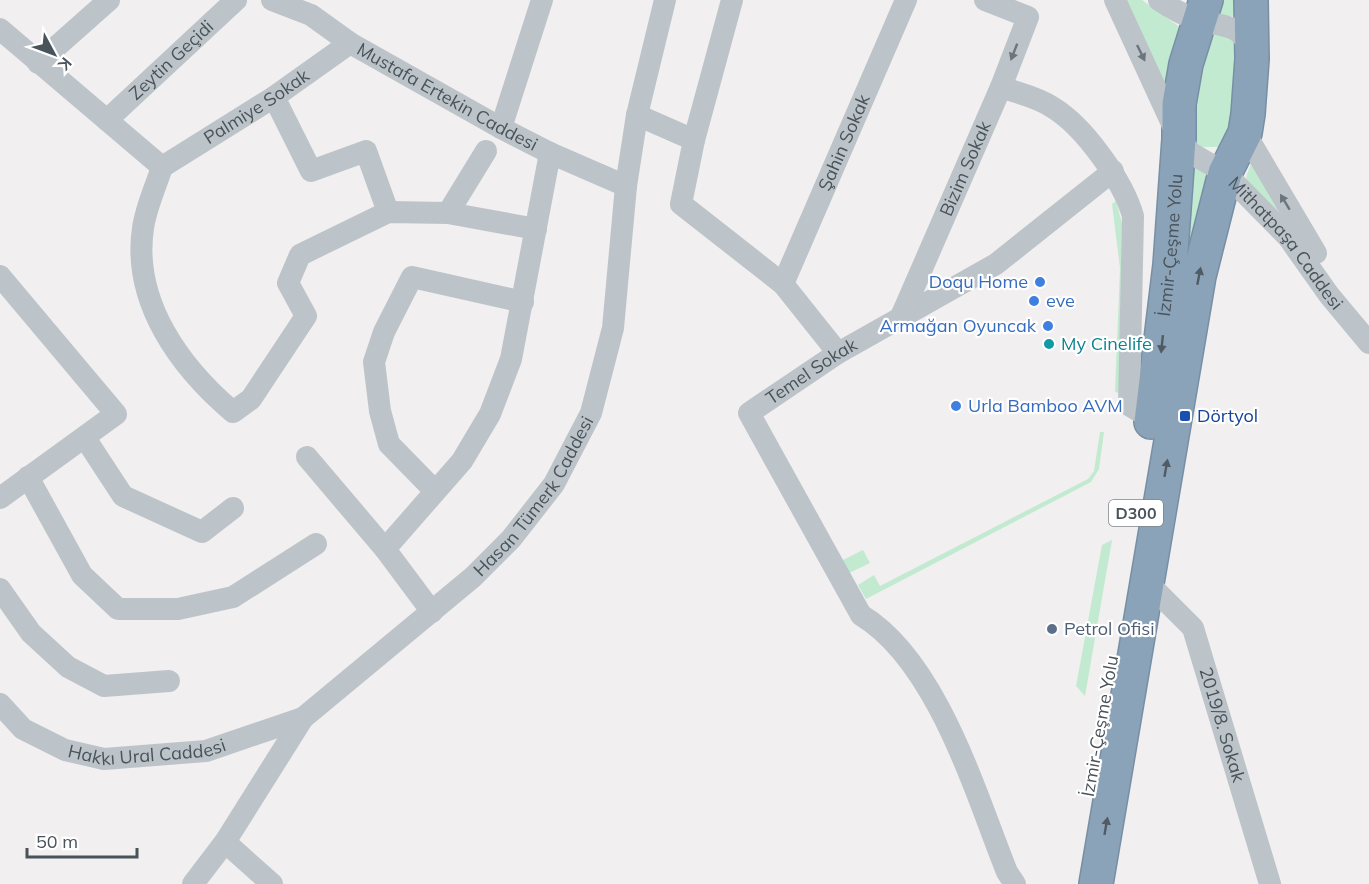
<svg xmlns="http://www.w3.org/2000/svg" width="1369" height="884" font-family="Mulish,sans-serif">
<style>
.grass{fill:#c2ead0}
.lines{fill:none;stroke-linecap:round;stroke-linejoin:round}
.highway-casing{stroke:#778fa4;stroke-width:36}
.minor{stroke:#bcc4ca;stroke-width:22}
.highway{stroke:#8ba3b9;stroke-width:33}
.oneway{fill:#6c757c}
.oneway2{fill:#505b64}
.shop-dot{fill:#3f7fe0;stroke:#fff;stroke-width:2}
.culture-dot{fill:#0f9aa8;stroke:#fff;stroke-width:2}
.transit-dot{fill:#1a4fb4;stroke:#fff;stroke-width:2}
.service-dot{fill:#5c6f8a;stroke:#fff;stroke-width:2}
.labels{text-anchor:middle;stroke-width:4.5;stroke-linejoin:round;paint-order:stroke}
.shield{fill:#fff;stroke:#80878c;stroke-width:1.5}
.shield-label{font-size:16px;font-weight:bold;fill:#49535a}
.street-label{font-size:18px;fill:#49535a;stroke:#fff}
.shop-label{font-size:18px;fill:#366cbe;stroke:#fff;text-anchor:end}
.culture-label{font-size:18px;fill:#0d838f;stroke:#fff;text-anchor:start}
.transit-label{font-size:18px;fill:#164399;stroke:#fff;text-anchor:start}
.service-label{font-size:18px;fill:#4e5e75;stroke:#fff;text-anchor:start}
</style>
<rect width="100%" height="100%" fill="#f1efef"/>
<path class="grass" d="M1125,0h17l39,28 -13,63z
M1217,0h27l-1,17 -31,-2z
M1216,35l16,2 11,18 -14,83 -10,9h-19l-8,-8 4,-86 13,-15z
M1253,158l37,65 -41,-38 -3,-8z
M1193,166l19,13 1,9 -33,82z
M1116,201l6,22 -3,170 -4,-1 5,-124 -8,-64z
M1100,432h4l-5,37 -8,13 -225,117 -8,-14 16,-10 6,11 208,-107 6,-8z
M1112,540l-27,156 -9,-10 26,-141z
M863,550l7,13 -23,11 -6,-13z"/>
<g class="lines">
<g class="highway-casing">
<g id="highway">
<path id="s11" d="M1151,422l19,-157 9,-126v-35l7,-40 20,-64"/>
<path d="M1096,884l103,-608 26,-103 20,-40 3,-19 4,-55 -1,-59"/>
</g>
</g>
<g class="minor">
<path id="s1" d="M272,0l39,15 39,28 151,85 49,25 76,33"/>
<path id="s2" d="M1115,0l64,139 12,14 34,20 63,64 41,58 40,48"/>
<path d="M1159,0c12,8 26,16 39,20 26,8 44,1 53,34"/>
<path d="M0,29l162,138"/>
<path d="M38,63l71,-63"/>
<path d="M1001,87c16,6 36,10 51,20 32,19 71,74 81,109l-4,189 23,14"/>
<path d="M274,97l37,74 55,-20 22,61"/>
<path d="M637,115l57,25 -13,64 102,80 55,69"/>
<path id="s3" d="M107,120l129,-120"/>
<path d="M501,128l41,-128"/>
<path d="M1245,133l71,120"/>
<path d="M694,140l38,-140"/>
<path d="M162,167c-6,19 -16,40 -19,61 -11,74 37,139 90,184l18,-13 55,-83 -18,-33 12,-28 88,-43 60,1 88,16"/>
<path id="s4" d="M162,167l112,-70 76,-54"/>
<path d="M448,213l38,-62"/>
<path d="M0,276l116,138 -116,84"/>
<path id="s5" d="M783,284l123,-284"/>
<path id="s6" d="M900,319l101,-232 27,-70 -43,-17"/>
<path d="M85,438l38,58 79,36 31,-24"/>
<path d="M307,457l78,92"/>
<path d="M28,477l54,98 36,34h60l55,-12 83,-53"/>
<path d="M434,490l-45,-46 -9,-33 -6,-49 10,-30 28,-55 111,25"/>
<path id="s7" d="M1147,582l46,46 77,256"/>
<path d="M0,589l31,44 37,34 36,19 65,-5"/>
<path d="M432,612l-47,-63 77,-88 28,-47 21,-55 39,-206"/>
<path id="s8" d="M0,704l23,25 42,21 39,9 102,-8 97,-33"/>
<path d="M225,842l47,42"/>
<path id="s9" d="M193,884l32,-42 78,-124 170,-141 38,-38 43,-55 37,-71 22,-85 13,-142 11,-71 28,-115"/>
<path id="s10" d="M1015,884l-8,-12c-32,-80 -70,-211 -146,-257l-112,-202 89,-60 158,-89 117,-93"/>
</g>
<use href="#highway" class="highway"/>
</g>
<defs><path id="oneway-solid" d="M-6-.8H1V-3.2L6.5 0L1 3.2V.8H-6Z" transform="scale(1.5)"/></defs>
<g class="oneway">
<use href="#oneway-solid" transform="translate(1014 52) rotate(111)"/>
<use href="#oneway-solid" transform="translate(1141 53) rotate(64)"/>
<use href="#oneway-solid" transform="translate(1285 202) rotate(-121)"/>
</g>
<g class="oneway2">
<use href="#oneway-solid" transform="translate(1199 276) rotate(-79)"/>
<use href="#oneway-solid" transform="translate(1162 344) rotate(96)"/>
<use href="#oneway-solid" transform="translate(1166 468) rotate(-80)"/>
<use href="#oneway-solid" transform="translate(1106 826) rotate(-80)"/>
</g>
<g class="shop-dot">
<circle cx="1040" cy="282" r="6"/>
<circle cx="1034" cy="301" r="6"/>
<circle cx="1048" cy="326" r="6"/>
<circle cx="956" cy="406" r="6"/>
</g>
<circle class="culture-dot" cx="1049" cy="344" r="6"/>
<rect class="transit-dot" x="1179" y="410" width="12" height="12" rx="3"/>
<circle class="service-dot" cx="1052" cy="629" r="6"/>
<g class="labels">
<rect class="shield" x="1109" y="500" width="54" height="26" rx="4.5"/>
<g class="shield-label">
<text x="1136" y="519">D300</text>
</g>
<g class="street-label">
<text dy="6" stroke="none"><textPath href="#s3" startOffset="88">Zeytin Geçidi</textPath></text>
<text dy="6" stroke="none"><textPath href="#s1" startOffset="201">Mustafa Ertekin Caddesi</textPath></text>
<text dy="6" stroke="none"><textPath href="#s4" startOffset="112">Palmiye Sokak</textPath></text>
<text dy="6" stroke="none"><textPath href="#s5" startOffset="154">Şahin Sokak</textPath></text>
<text dy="6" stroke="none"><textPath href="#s6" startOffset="164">Bizim Sokak</textPath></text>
<text dy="6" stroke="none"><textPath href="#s2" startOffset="304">Mithatpaşa Caddesi</textPath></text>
<text dy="6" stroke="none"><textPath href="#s11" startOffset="178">İzmir-Çeşme Yolu</textPath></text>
<text dy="6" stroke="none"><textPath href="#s10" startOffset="621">Temel Sokak</textPath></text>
<text dy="6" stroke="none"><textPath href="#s9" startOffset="522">Hasan Tümerk Caddesi</textPath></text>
<text dy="6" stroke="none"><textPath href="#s7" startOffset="166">2019/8. Sokak</textPath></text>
<text transform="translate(1100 726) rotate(-80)" y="6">İzmir-Çeşme Yolu</text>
<text dy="6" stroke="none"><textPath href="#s8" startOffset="164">Hakkı Ural Caddesi</textPath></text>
</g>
<g class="shop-label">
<text x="1028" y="288">Doqu Home</text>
<text x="1046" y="307" text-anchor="start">eve</text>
<text x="1036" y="332">Armağan Oyuncak</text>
<text x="968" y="412" text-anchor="start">Urla Bamboo AVM</text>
</g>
<g class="culture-label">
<text x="1061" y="350">My Cinelife</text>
</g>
<g class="transit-label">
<text x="1197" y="422">Dörtyol</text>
</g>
<g class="service-label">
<text x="1064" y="635">Petrol Ofisi</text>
</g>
</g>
<g transform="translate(54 54) rotate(131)" stroke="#ffffff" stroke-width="4.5" paint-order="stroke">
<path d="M0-4.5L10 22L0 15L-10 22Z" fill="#49535a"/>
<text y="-9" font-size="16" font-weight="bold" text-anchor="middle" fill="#49535a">K</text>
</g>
<path d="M27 848v9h110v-9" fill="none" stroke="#49535a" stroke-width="3"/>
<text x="36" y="848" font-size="18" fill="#49535a" stroke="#ffffff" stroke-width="4.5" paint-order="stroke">50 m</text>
</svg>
